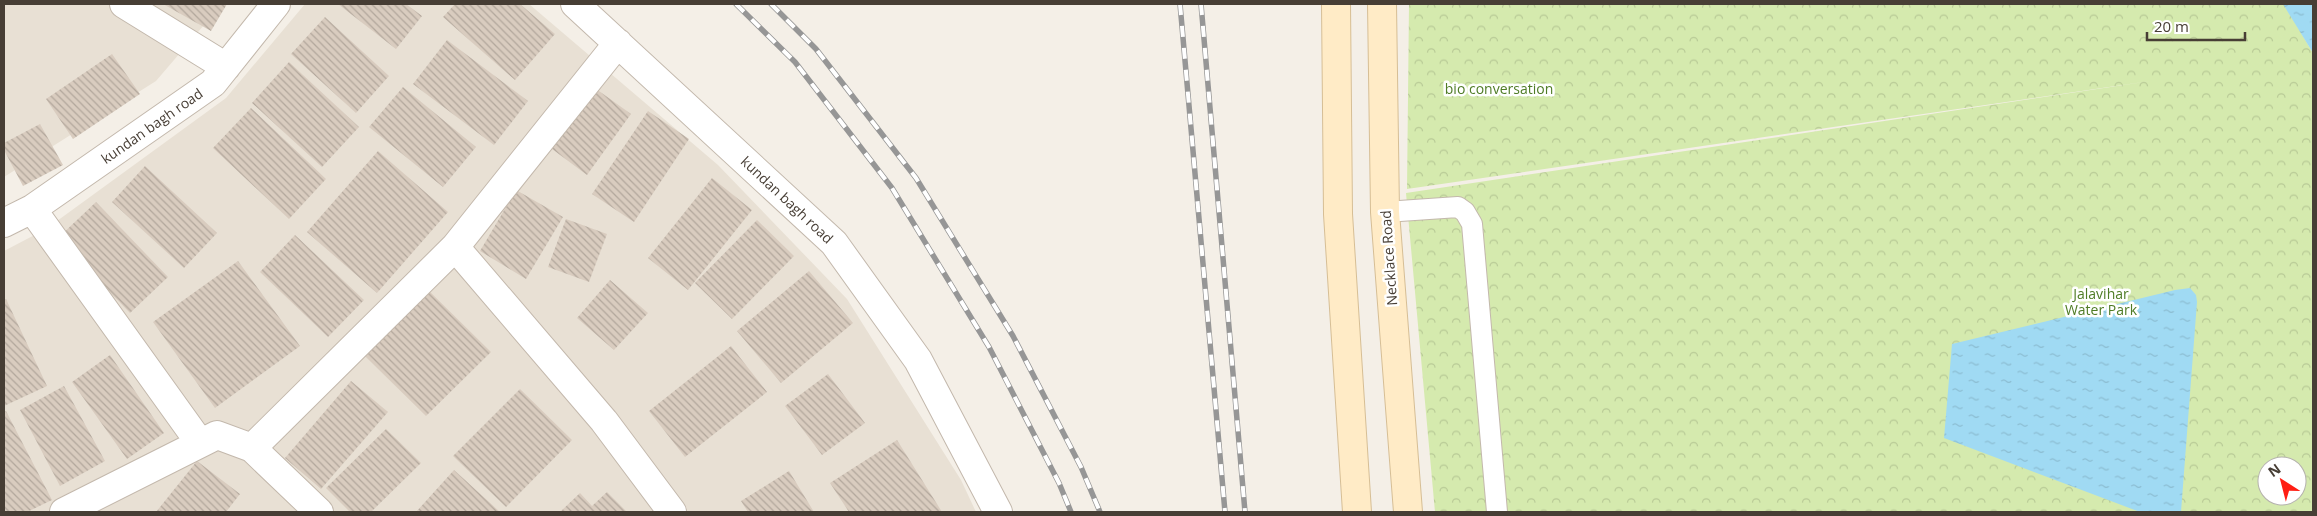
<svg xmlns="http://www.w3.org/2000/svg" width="2317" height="516" font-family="'Open Sans',sans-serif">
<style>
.residential{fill:#e8e0d4}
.park{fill:url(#park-crowns);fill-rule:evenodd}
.water{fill:url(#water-ripples)}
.building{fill:url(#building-back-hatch)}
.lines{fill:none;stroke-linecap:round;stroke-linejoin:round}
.service-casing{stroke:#c3b8ac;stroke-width:22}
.minor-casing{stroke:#c3b8ac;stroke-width:30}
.secondary-casing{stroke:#d6be95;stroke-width:30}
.service{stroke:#fff;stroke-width:20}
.minor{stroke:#fff;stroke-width:28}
.secondary{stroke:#ffebc6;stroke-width:28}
.rail-casing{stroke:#969696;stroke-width:5.5}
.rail{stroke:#fff;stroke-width:4;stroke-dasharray:11;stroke-linecap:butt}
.labels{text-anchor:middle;stroke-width:5;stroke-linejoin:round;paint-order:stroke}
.park-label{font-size:14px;fill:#4f7c26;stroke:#fff}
.street-label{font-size:14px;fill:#473e35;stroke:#fff}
</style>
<defs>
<pattern id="park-crowns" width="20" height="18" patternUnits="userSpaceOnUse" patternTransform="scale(1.25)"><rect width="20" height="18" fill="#d5eaae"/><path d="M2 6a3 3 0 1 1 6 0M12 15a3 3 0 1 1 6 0" fill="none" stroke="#b8ca96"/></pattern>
<pattern id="water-ripples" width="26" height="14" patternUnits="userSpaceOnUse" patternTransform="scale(1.25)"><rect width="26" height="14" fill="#a0daf3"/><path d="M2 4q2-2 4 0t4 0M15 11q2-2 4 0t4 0" fill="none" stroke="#8bbcd1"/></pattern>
<pattern id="building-back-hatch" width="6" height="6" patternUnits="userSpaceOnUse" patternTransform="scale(1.25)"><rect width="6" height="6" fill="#d9ccbf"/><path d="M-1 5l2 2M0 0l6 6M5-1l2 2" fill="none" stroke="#b2a79c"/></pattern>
</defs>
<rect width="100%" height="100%" fill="#f4efe7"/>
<path class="residential" d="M4,4h218l-66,77 -152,96z
M305,4h224l189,161 129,134 114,181 15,32h-972v-261l42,-22 180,-131z"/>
<path class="park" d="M1409,4h875l29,49v459h-878l-29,-319 751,-113 -750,109zM2267,466h30v30h-30z"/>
<path class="water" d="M2283,4h30v49z
M2190,288l6,7 1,7 -16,210h-41l-196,-74 8,-94 223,-54z"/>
<path class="building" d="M163,4h64l-16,27z
M338,4h68l16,12 -26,33z
M455,4h65l35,30 -40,46 -72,-63z
M325,17l64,59 -33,37 -65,-59z
M447,40l81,61 -34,44 -81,-61z
M112,54l28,40 -67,45 -27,-40z
M289,62l70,65 -37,40 -70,-64z
M592,86l39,28 -44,61 -39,-29z
M403,87l73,60 -33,40 -74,-60z
M251,108l75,71 -37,40 -76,-71z
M648,111l41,28 -55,83 -42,-28z
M40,124l23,41 -40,21 -19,-36v-7z
M378,151l70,61 -71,81 -70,-61z
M145,166l72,67 -33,35 -72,-66z
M712,178l40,32 -64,80 -40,-32z
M516,190l47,27 -37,62 -46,-28z
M96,202l72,75 -38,36 -72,-75z
M566,219l41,15 -18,48 -41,-15z
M757,220l37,36 -62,63 -37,-36z
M295,235l69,65 -36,37 -68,-65z
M238,261l62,85 -85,62 -62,-86z
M809,271l44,52 -72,60 -44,-52z
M610,280l38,33 -34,37 -37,-32z
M427,289l64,63 -65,64 -63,-62z
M6,299l41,87 -43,20v-106z
M731,346l36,46 -82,65 -36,-46z
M110,355l54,78 -37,26 -55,-77z
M828,374l37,49 -43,32 -37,-49z
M351,381l37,31 -67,77 -36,-31z
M64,386l41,75 -45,25 -40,-76z
M520,389l52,51 -66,67 -53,-51z
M6,411l46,89 -25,12h-23v-100z
M386,429l35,34 -50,49h-21l-24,-24z
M897,440l45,72h-93l-19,-29z
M197,461l43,33 -14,18h-70z
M454,470l46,42h-84z
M789,471l25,41h-66l-7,-11z
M607,492l20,20h-67l20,-19 12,13z"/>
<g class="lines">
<g class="service-casing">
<path id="service" d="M1385,212l73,-5 7,5 7,12 25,288"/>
</g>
<g class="minor-casing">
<path id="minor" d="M124,4l102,63
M575,4l259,239 84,117 80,152
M32,209l168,234
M4,223l28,-14 181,-126 63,-79
M455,247l149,174 68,91
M252,448l203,-201 163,-204
M64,512l153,-77 35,13 67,64"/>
</g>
<g class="secondary-casing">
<path id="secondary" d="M1336,4l2,210 19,298
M1382,4l3,208 23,300"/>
</g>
<use href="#service" class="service"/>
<use href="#minor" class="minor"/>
<use href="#secondary" class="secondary"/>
<g class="rail-casing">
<path id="rail" d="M736,4l59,58 97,126 97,159 70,136 12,29
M771,4l45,45 100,129 97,158 68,131 19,45
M1180,4l45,508
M1201,4l44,508"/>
</g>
<use href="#rail" class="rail"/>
</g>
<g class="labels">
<g class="park-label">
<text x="1499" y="94">bio conversation</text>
<text x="2101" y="299">Jalavihar<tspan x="2101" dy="16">Water Park</tspan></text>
</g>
<g class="street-label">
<text transform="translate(152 126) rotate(-35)" y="5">kundan bagh road</text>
<text transform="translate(787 200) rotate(43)" y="5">kundan bagh road</text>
<text transform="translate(1389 258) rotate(-94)" y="5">Necklace Road</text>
</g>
</g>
<rect width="2317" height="516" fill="none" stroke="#473e35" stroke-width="10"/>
<g transform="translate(2282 481) rotate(324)"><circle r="24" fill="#ffffff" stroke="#b5b2ae"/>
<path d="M0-4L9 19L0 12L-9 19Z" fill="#ff1e13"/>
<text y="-8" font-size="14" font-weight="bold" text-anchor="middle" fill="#473e35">N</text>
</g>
<path d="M2147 32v8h98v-8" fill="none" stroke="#473e35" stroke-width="2.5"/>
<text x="2154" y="32" font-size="15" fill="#473e35" stroke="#ffffff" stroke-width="4" paint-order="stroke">20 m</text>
</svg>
